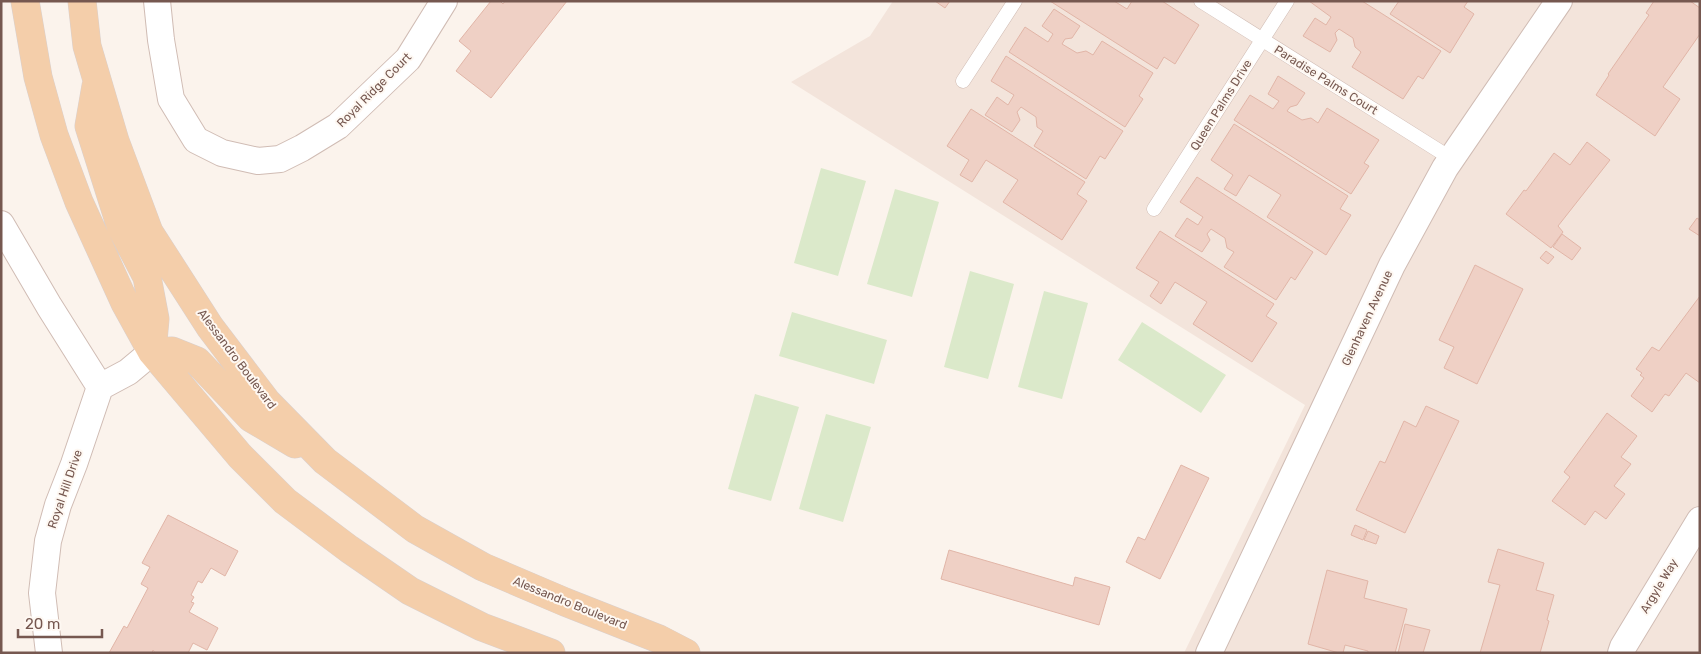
<svg xmlns="http://www.w3.org/2000/svg" width="1701" height="654" font-family="Rubik,sans-serif">
<style>
.residential{fill:#f3e4db}
.green{fill:#dbe9ca}
.building{fill:#efd0c5;stroke:#e1b5a7}
.lines{fill:none;stroke-linecap:round;stroke-linejoin:round}
.service-casing{stroke:#d0bcb4;stroke-width:15}
.minor-casing{stroke:#d0bcb4;stroke-width:28}
.primary-casing{stroke:#d9d0ce;stroke-width:29}
.service{stroke:#fff;stroke-width:14}
.minor{stroke:#fff;stroke-width:26}
.primary{stroke:#f4ceaa;stroke-width:28}
.labels{text-anchor:middle;stroke-width:4;stroke-linejoin:round;paint-order:stroke}
.street-label{font-size:12px;fill:#765850;stroke:#fef8f2}
</style>
<rect width="100%" height="100%" fill="#fbf3ec"/>
<path class="residential" d="M893,1h807v652h-516l121,-248 -514,-323 79,-46z"/>
<path class="green" d="M821,168l45,13 -28,95 -44,-13z
M895,189l44,13 -27,95 -45,-13z
M970,271l44,13 -26,95 -44,-12z
M1044,291l44,12 -26,96 -44,-12z
M792,312l95,28 -13,44 -95,-28z
M1142,322l84,53 -25,38 -83,-53z
M755,394l44,13 -28,94 -43,-12z
M826,414l45,13 -28,95 -44,-13z"/>
<path class="building" d="M491,1h9l3,3 2,-3h62l-76,97 -35,-27 15,-20 -12,-10z
M935,1h15l-5,7z
M1050,1h64l13,8 5,-8h30l37,24 -24,39 -11,-7 -7,12z
M1309,1h53l79,50 -18,28 -5,-3 -15,23 -51,-32 9,-15 -6,-5 -2,-9 -14,-9 -4,4 2,7 -7,12 -27,-16 12,-18 11,7 5,-8z
M1399,1h69l-4,6 10,7 -24,39 -60,-39z
M1654,1h36l10,7v26l-37,53 17,12 -25,37 -59,-41 13,-20 -1,-1 41,-59 -3,-2z
M1054,9l26,17 -8,12 -7,1 -3,5 15,9 9,-2 7,4 9,-14 51,32 -14,23 4,3 -18,28 -116,-75 16,-25 23,15 5,-8 -11,-8z
M1006,56l117,75 -18,28 -5,-3 -14,23 -52,-33 9,-15 -6,-4 -1,-10 -15,-10 -4,5 3,8 -8,12 -27,-17 12,-18 11,8 6,-10 -23,-14z
M1278,76l27,17 -8,12 -7,2 -3,4 15,9 9,-2 7,5 9,-15 52,32 -15,23 5,3 -18,28 -117,-74 16,-25 23,14 6,-8 -11,-7z
M971,109l114,73 -8,12 10,7 -25,39 -59,-38 15,-22 -32,-20 -14,22 -12,-7 9,-15 -22,-14z
M1234,124l114,72 -8,13 11,6 -25,40 -59,-38 14,-22 -32,-20 -13,21 -12,-7 9,-14 -22,-15z
M1587,142l23,18 -52,66 5,6 -12,16 -45,-34 18,-24 2,1 28,-38 16,12z
M1197,177l116,75 -18,28 -4,-3 -15,23 -52,-33 10,-15 -7,-4 -2,-10 -14,-9 -4,5 3,6 -8,12 -27,-16 12,-18 11,7 5,-8 -23,-15z
M1697,218l3,2v16l-11,-7z
M1160,231l114,73 -8,12 11,7 -25,39 -59,-38 14,-22 -32,-20 -14,22 -11,-8 9,-14 -23,-14z
M1562,234l19,14 -9,12 -19,-13z
M1546,251l8,6 -6,7 -8,-6z
M1475,265l48,24 -46,95 -33,-16 10,-21 -15,-7z
M1700,296v87l-14,-10 -17,23 -4,-2 -13,18 -21,-16 13,-18 -4,-3 2,-2 -6,-4 16,-22 7,4z
M1426,406l33,15 -54,112 -49,-23 24,-49 5,2 19,-42 12,6z
M1607,413l30,23 -16,21 10,7 -17,22 11,8 -19,25 -11,-8 -10,14 -33,-24 18,-24 -6,-5z
M1181,465l28,13 -49,101 -34,-17 12,-25 7,3z
M168,515l70,36 -13,25 -14,-8 -9,15 -4,-2 -7,14 3,2 -3,5 3,1 -5,9 29,16 -11,22 -14,-7 -5,10h-33l-2,-3 -1,3h-43l15,-27 3,2 21,-40 -7,-4 9,-17 -8,-4z
M1355,525l12,5 -4,10 -12,-5z
M1368,531l11,5 -3,8 -12,-4z
M1498,549l46,14 -8,27 18,5 -7,25 2,1 -9,32h-60l20,-68 -12,-3z
M949,550l124,36 2,-9 35,10 -11,38 -158,-46z
M1327,570l41,11 -4,17 43,11 -12,44h-27v-2l-23,-6 -2,8h-4l-31,-9z
M1405,624l25,6 -7,23h-25z"/>
<g class="lines">
<g class="service-casing">
<path id="service" d="M1201,1l251,158
M963,81l52,-80
M1154,209l133,-208"/>
</g>
<g class="minor-casing">
<path id="minor" d="M157,1l4,39 10,59 25,41 26,13 36,8 22,-2 22,-11 36,-22 70,-67 36,-58
M1,224l48,82 51,81
M49,653l-7,-60 6,-52 10,-36 16,-41 26,-77 28,-15 24,-20
M1209,653l183,-388 53,-97 114,-167
M1621,653l2,-6 77,-127"/>
</g>
<g class="primary-casing">
<path id="primary" d="M25,1l13,76 16,58 25,67 46,101 27,49 88,104 45,45 64,48 61,42 72,36 69,26
M82,1l5,45 28,95 34,91 61,95 57,75 58,59 90,68 68,38 82,35 94,37 27,14
M96,86l-7,40 32,101 26,50 8,42 -3,33
M152,352l20,-1 25,10 54,57 44,26"/>
</g>
<use href="#service" class="service"/>
<use href="#minor" class="minor"/>
<use href="#primary" class="primary"/>
</g>
<g class="labels">
<g class="street-label">
<text transform="translate(1326 80) rotate(32)" y="4">Paradise Palms Court</text>
<text transform="translate(374 90) rotate(-45)" y="4">Royal Ridge Court</text>
<text transform="translate(1221 105) rotate(-58)" y="4">Queen Palms Drive</text>
<text transform="translate(1367 318) rotate(-65)" y="4">Glenhaven Avenue</text>
<text transform="translate(237 359) rotate(53)" y="4">Alessandro Boulevard</text>
<text transform="translate(65 489) rotate(-71)" y="4">Royal Hill Drive</text>
<text transform="translate(1659 586) rotate(-59)" y="4">Argyle Way</text>
<text transform="translate(570 603) rotate(22)" y="4">Alessandro Boulevard</text>
</g>
</g>
<rect width="1701" height="654" fill="none" stroke="#765850" stroke-width="5"/>
<path d="M18 629v8h84v-8" fill="none" stroke="#765850" stroke-width="2.5"/>
<text x="25" y="629" font-size="15" fill="#765850" stroke="#fef8f2" stroke-width="4" paint-order="stroke">20 m</text>
</svg>
